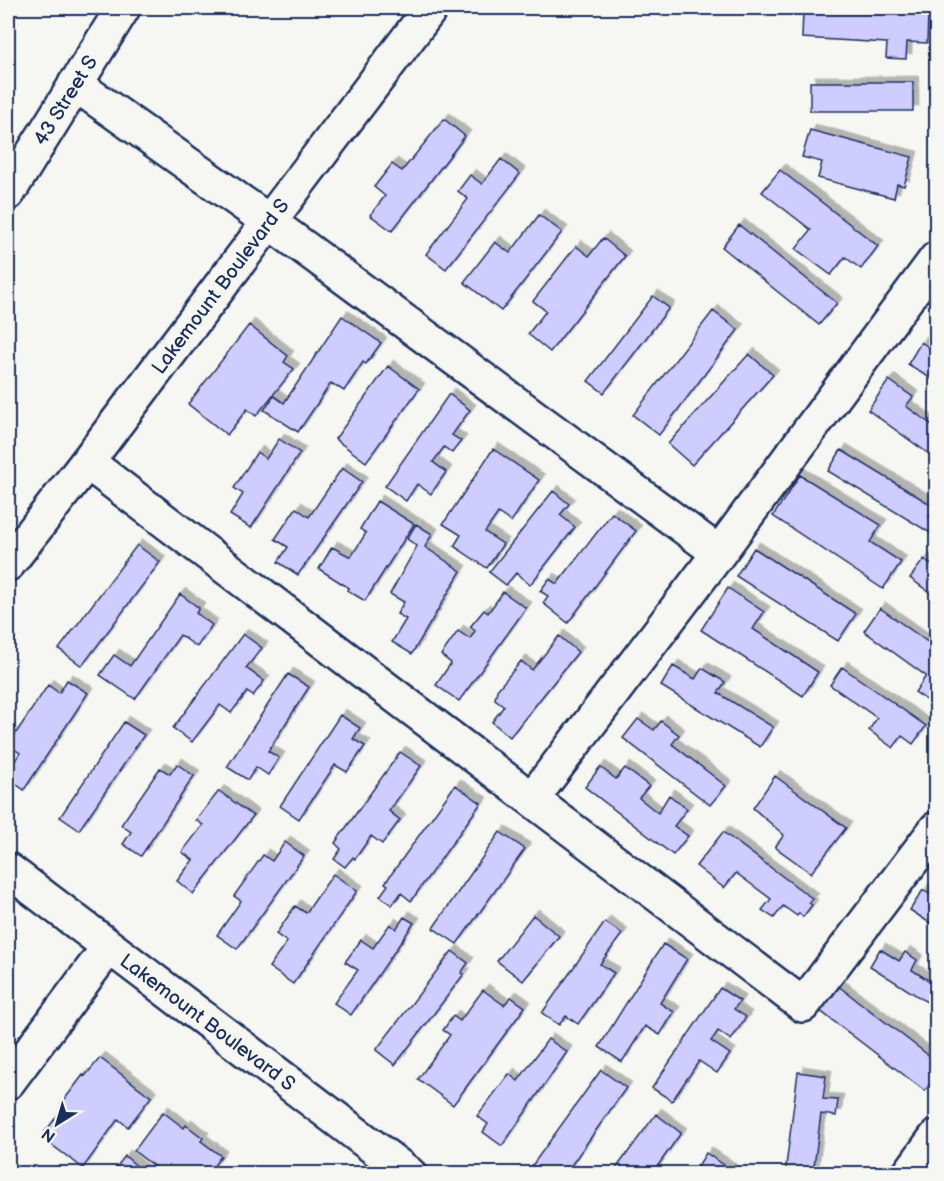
<svg xmlns="http://www.w3.org/2000/svg" width="944" height="1181" font-family="'Balsamiq Sans',sans-serif">
<style>
.building{fill:#cfccff;stroke:#1b2f5e;stroke-width:1.5;filter:url(#shadow)}
.lines{fill:none;stroke-linecap:round;stroke-linejoin:round}
.minor-casing{stroke:#1b2f5e;stroke-width:38}
.highway-casing{stroke:#1b2f5e;stroke-width:38}
.minor{stroke:#f6f6f2;stroke-width:33}
.highway{stroke:#f6f6f2;stroke-width:33}
.labels{text-anchor:middle;stroke-width:6;stroke-linejoin:round;paint-order:stroke}
.street-label{font-size:20px;fill:#1b2f5e;stroke:#f6f6f2}
</style>
<defs>
<filter id="shadow"><feDropShadow dx="5.5" dy="-5.5" stdDeviation="0" flood-color="#0004"/></filter>
</defs>
<rect width="100%" height="100%" fill="#f6f6f2"/>
<filter id="ink" filterUnits="userSpaceOnUse"><feTurbulence type="fractalNoise" baseFrequency=".0167" numOctaves="2"/><feDisplacementMap in="SourceGraphic" scale="12" xChannelSelector="R" yChannelSelector="G"/><feConvolveMatrix kernelMatrix="1 2 1 2 8 2 1 2 1" color-interpolation-filters="sRGB"/></filter>
<g filter="url(#ink)">
<path class="building" d="M803,11l125,4 -1,28 -20,-1 -1,17 -20,-1 1,-15 -85,-5z
M810,82h103v29h-103z
M444,119l21,17 -73,95 -22,-16 15,-19 -11,-9 18,-23 10,7z
M810,130l102,27 -8,29 -7,-2 -3,14 -76,-20 4,-16 -20,-5z
M501,159l19,15 -74,95 -20,-15 42,-55 -10,-8 12,-16 12,9z
M780,170l98,76 -17,23 -16,-12 -14,18 -35,-26 15,-19 -49,-38z
M539,215l23,17 -61,79 -37,-29 31,-40 15,11z
M739,225l98,78 -18,22 -97,-78z
M603,238l22,18 -75,96 -22,-18 18,-23 -13,-10 43,-55 13,10z
M653,296l16,12 -65,85 -16,-12z
M713,311l25,19 -79,105 -26,-20z
M342,316l39,27 -15,21 -3,-2 -19,29 -13,-8 -33,49 -34,-22 10,-14 10,7z
M249,325l39,31 -4,6 10,7 -38,47 -9,-7 -20,26 -39,-31z
M921,342l15,10v30l-28,-18z
M749,354l24,21 -81,90 -24,-21z
M388,366l31,23 -53,73 -31,-23z
M889,380l24,17 -7,9 30,22v31l-68,-49z
M449,394l21,16 -18,25 9,6 -9,12 -8,-6 -11,15 13,10 -15,22 -14,-10 -11,17 -21,-15z
M279,439l21,14 -49,75 -21,-13 13,-21 -9,-6 23,-36 9,7z
M493,449l46,31 -28,42 -13,-9 -13,19 18,12 -16,24 -33,-22 7,-11 -18,-11z
M841,450l94,57 -6,10 7,5v5l-4,7 -104,-63z
M342,468l20,14 -64,93 -20,-13 10,-15 -13,-8 21,-31 13,9z
M800,475l81,50 -11,17 31,20 -18,27 -110,-73z
M553,491l16,13 -9,11 15,12 -45,58 -14,-12 -10,12 -17,-13z
M377,501l37,23 -49,77 -18,-11 2,-2 -30,-19 13,-22 19,10 15,-24 -6,-4z
M612,513l24,18 -68,92 -25,-20 5,-7 -8,-5 9,-12 8,5z
M416,524l16,10 -7,13 36,24 -49,83 -20,-12 14,-23 -9,-5 7,-12 -14,-8 27,-48 -10,-7z
M137,545l23,17 -78,104 -23,-17z
M754,548l102,66 -18,27 -102,-65z
M924,559l12,10v28l-26,-19z
M728,588l36,24 -11,17 65,43 -15,24 -102,-66z
M503,592l23,16 -67,93 -23,-16 15,-22 -10,-8 17,-24 12,8 5,-8 -5,-4 14,-17 4,3z
M180,594l19,14 -3,5 16,12 -15,22 -17,-12 -45,64 -35,-24 14,-20 16,11z
M880,608l56,40v56l-1,2 -20,-14 11,-16 -62,-45z
M243,634l19,14 -16,20 18,13 -11,15 -6,-4 -16,21 -11,-8 -28,37 -19,-14z
M559,636l19,16 -68,85 -18,-15 12,-16 -9,-7 2,-9 24,-29 11,9z
M673,666l22,13 7,-11 23,14 -7,11 55,34 -13,20 -99,-61z
M842,667l84,59 -13,18 -11,-8 -9,12 -24,-18 8,-12 -47,-33z
M288,674l21,13 -41,64 11,7 -11,17 -12,-8 -8,13 -21,-13z
M67,680l21,13 -64,97 -16,-12v-6l12,-19 -12,-8 40,-60 11,8z
M340,715l20,13 -7,11 12,7 -18,26 -12,-7 -36,54 -19,-13z
M638,719l16,11 7,-9 18,14 -7,9 54,42 -16,19 -87,-67z
M124,722l20,13 -65,95 -19,-13z
M400,752l21,14 -32,45 11,9 -18,24 -11,-8 -16,23 -2,-2 -8,10 -11,-8 7,-10 -6,-6z
M177,764l17,12 -53,80 -18,-12 8,-12 -10,-7 39,-57 10,6z
M600,767l16,12 9,-11 24,18 -10,12 19,15 11,-18 18,14 -13,17 14,10 -15,19 -88,-68z
M775,776l71,52 -35,45 -36,-26 9,-12 -31,-27z
M455,785l26,18 -70,98 -10,-8 -9,12 -12,-9 8,-11 -3,-2z
M219,791l34,25 -60,78 -16,-13 16,-21 -11,-8 21,-27 -7,-5z
M500,832l25,17 -68,95 -24,-16z
M723,832l90,67 -4,4 3,2 -9,12 -4,-4 -2,3 -14,-10 -9,12 -12,-8 9,-11 -35,-26 -12,15 -28,-22z
M285,842l19,14 -67,93 -20,-14 24,-34 -7,-5 29,-41 9,6z
M333,874l24,17 -64,93 -24,-17 18,-25 -11,-8 19,-28 11,7z
M923,890l13,8v29l-26,-17z
M533,915l26,21 -36,45 -26,-20z
M404,917l10,6 -63,92 -17,-12 24,-33 -13,-8 16,-22 12,8 17,-24 6,5z
M605,922l17,12 -22,30 14,9 -36,51 -12,-8 -7,9 -17,-12z
M663,944l24,15 -27,44 14,9 -14,23 -15,-9 -23,36 -23,-15z
M880,949l19,12 6,-9 12,8 -5,10 24,15v23l-66,-42z
M452,951l16,12 -7,10 3,1 -69,91 -19,-15z
M837,985l99,76v14l-11,16 -106,-81z
M720,988l20,13 -6,8 12,8 -15,23 -13,-9 -7,10 19,13 -13,19 -18,-12 -27,40 -20,-13z
M483,990l21,15 7,-8 14,10 -72,98 -35,-26 32,-44 -7,-5 10,-14 7,5z
M548,1039l19,13 -65,94 -19,-14 5,-8 -11,-8 32,-42 9,7z
M100,1058l51,39 -23,30 -10,-8 -35,49 -42,-31 23,-30 -3,-3 22,-29 2,1z
M601,1070l25,18 -61,86h-25l-9,-7z
M798,1072l28,4 -3,23 15,1 -2,16 -15,-2 -8,60h-28z
M163,1112l21,16 2,-3 17,13 -2,3 20,15 -13,18h-44l-30,-23z
M656,1114l25,19 -29,41h-40z
M706,1153l24,16 -4,5h-33z
M125,1156l21,18h-35z"/>
<g class="lines">
<g class="minor-casing">
<path id="minor" d="M75,84l193,137 451,332
M87,462l716,543 133,-176
M8,564l79,-102 344,-454
M532,799l187,-246 217,-294
M8,870l401,304
M8,1082l100,-134
M909,1174l27,-37"/>
</g>
<g class="highway-casing">
<path id="highway" d="M8,193l115,-185"/>
</g>
<use href="#minor" class="minor"/>
<use href="#highway" class="highway"/>
</g>
</g>
<g class="labels">
<g class="street-label">
<text transform="translate(65 100) rotate(-58)" y="7">43 Street S</text>
<text transform="translate(220 286) rotate(-53)" y="7">Lakemount Boulevard S</text>
<text transform="translate(208 1022) rotate(37)" y="7">Lakemount Boulevard S</text>
</g>
</g>
<rect width="944" height="1181" fill="none" stroke="#f6f6f2" stroke-width="30"/>
<rect x="15" y="15" width="914" height="1151" fill="none" stroke="#1b2f5e" stroke-width="2" filter="url(#ink)"/>
<g transform="translate(57 1124) rotate(217)" stroke="#f6f6f2" stroke-width="4.5" paint-order="stroke">
<path d="M0-4.5L10 22L0 15L-10 22Z" fill="#1b2f5e"/>
<text y="-9" font-size="16" font-weight="bold" text-anchor="middle" fill="#1b2f5e">N</text>
</g>
</svg>
